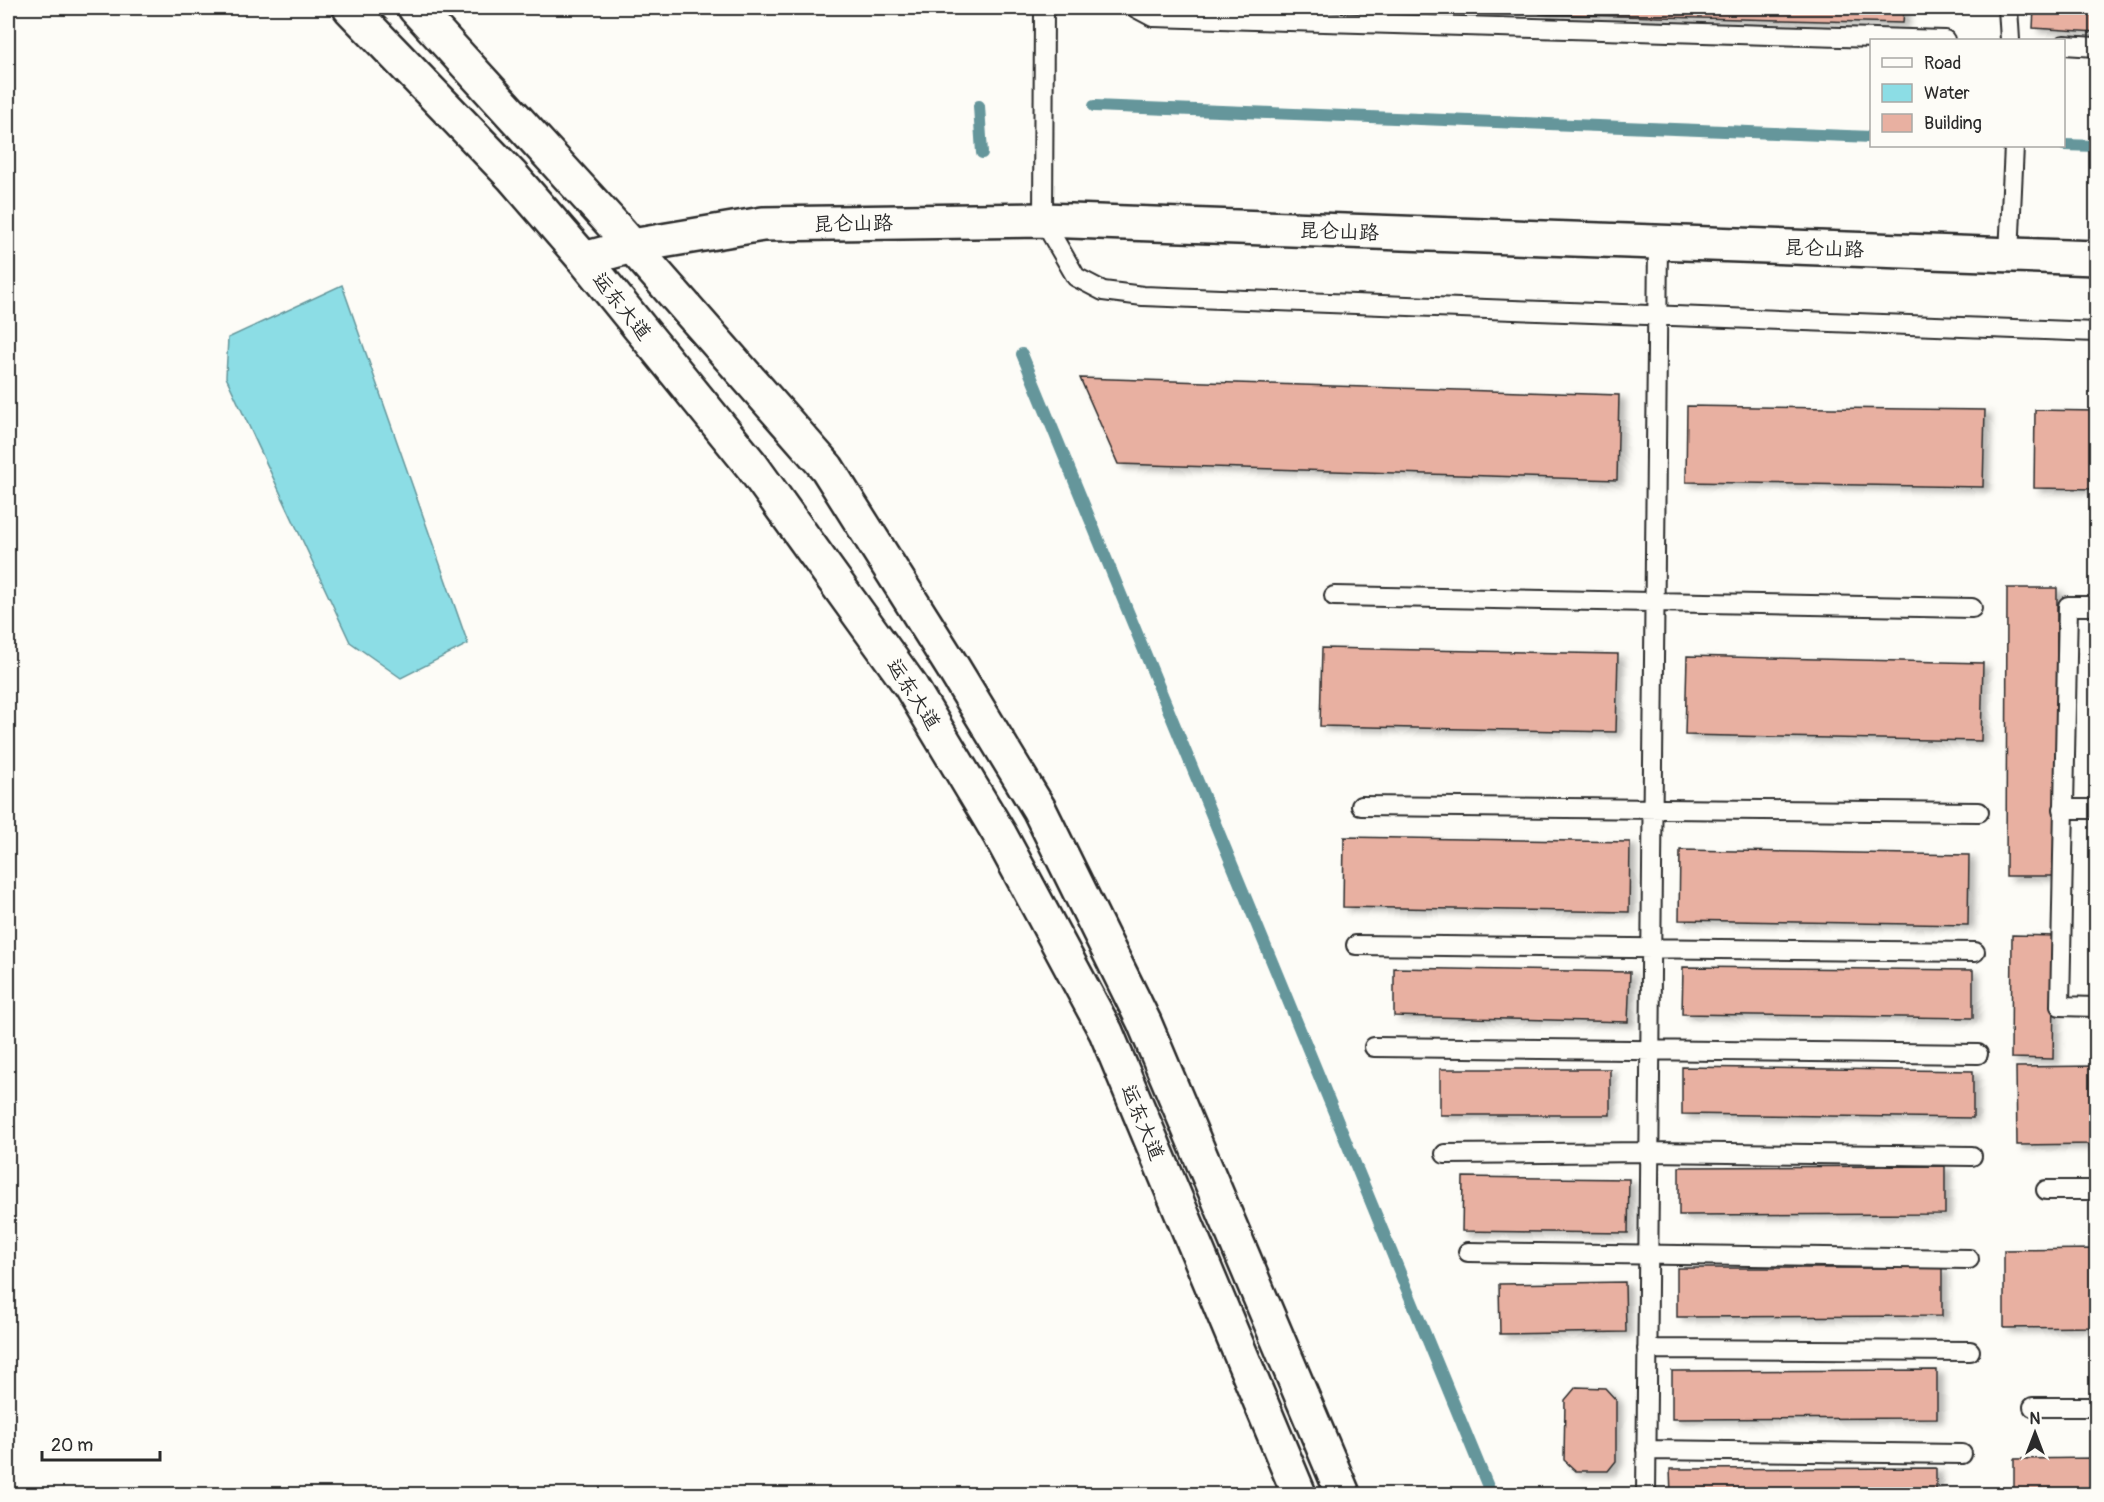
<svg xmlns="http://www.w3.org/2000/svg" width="2104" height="1502" font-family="Pangolin,'LXGW WenKai TC',sans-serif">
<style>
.water{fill:#8cdde5;stroke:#65969b;stroke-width:1.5}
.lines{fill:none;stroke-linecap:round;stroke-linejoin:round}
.stream{stroke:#65969b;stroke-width:12}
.building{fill:#e8b0a1;stroke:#2b2b2b;stroke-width:1.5;filter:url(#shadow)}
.service-casing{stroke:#2b2b2b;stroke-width:22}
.tertiary-casing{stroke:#2b2b2b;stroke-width:38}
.secondary-casing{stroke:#2b2b2b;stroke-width:38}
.service{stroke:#fdfcf7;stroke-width:18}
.tertiary{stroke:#fdfcf7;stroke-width:33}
.secondary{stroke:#fdfcf7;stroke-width:33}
.labels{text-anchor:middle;stroke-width:6;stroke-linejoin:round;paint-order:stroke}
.street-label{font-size:20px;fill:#2b2b2b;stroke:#fdfcf7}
</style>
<defs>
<filter id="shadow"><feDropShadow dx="6" dy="4" stdDeviation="3" flood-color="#0004"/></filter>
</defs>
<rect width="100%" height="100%" fill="#fdfcf7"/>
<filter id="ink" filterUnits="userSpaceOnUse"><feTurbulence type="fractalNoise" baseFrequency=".0167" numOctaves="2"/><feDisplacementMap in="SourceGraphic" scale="12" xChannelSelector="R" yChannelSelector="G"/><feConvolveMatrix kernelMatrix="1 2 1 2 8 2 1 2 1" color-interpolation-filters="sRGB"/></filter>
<g filter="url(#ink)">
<path class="water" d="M342,285l126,359 -67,34 -51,-36 -124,-265 2,-39z"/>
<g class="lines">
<path class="stream" d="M979,106l3,47
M1094,106l778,31
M2064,145l32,1
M1022,354l469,1140"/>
</g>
<path class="building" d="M1540,8h364l-1,15 -363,-9z
M2034,8h62v24l-63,-4z
M1080,378l539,17 -2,85 -499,-16z
M1687,406l298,4 -2,77 -297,-5z
M2035,410l61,1v78l-62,-1z
M2007,588h50l-1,288h-50z
M1322,648l296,6 -2,78 -296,-6z
M1687,656l296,7 -2,78 -296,-6z
M2096,671v59h-3l-1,-58z
M1344,837l286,5 -1,70 -286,-5z
M1680,850l289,5 -1,70 -289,-5z
M2093,870h3v58h-2z
M2012,935l43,1 -2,123 -42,-1z
M1683,967l290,3v48l-291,-4z
M1394,968l236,4 -2,50 -234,-6z
M2096,1066v78l-79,1 -1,-78z
M1682,1067l291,4v47l-291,-4z
M1440,1069h170v46h-170z
M1945,1166v48l-266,1v-48z
M1463,1177l166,2 -1,54 -166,-2z
M2096,1249v78l-92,1v-78z
M1677,1268h265v48l-265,1z
M1625,1282l1,50 -126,2 -1,-50z
M1937,1370v48l-265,1v-48z
M1576,1387l29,1 11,12v61l-8,10h-32l-12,-11 1,-60z
M2096,1458v36h-82v-35z
M1936,1468v26h-265l-1,-25z"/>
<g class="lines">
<g class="service-casing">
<path id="service" d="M1044,8l-1,212 33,57 27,14 40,5 953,36
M1136,8l17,9 792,23
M2008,8l2,32
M2064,45l32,2
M2009,255l5,-109
M1334,596l638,12
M2096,606h-28l-8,400 36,1
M1361,806l618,6
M2063,809h33
M1356,945l619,7
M1374,1047l604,7
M1445,1154l204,-2 323,4
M2046,1190h50
M1468,1252l501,7
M1647,1349l323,2
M2033,1407h63
M1646,1450l316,4
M1646,1494l12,-1252"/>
</g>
<g class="tertiary-casing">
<path id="tertiary" d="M584,259l48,-13 131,-22 280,-4 1053,38"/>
</g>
<g class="secondary-casing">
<path id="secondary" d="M350,8l162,168 72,83 168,207 158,219 90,150 106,197 193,462
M415,8l201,220 211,240 125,198 87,143 105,213 199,472"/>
</g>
<use href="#service" class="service"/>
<use href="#tertiary" class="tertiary"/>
<use href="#secondary" class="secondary"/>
</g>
</g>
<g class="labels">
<g class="street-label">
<text transform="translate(853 223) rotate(-1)" y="7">昆仑山路</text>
<text transform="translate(1339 231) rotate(2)" y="7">昆仑山路</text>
<text transform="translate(1824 248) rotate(2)" y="7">昆仑山路</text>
<text transform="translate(622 306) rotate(51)" y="7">运东大道</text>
<text transform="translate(914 694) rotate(57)" y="7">运东大道</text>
<text transform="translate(1143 1122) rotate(67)" y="7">运东大道</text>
</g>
</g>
<rect width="2104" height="1502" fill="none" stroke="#fdfcf7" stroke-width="30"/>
<rect x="15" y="15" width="2074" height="1472" fill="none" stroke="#2b2b2b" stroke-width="2" filter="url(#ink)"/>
<rect x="1870" y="39" width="195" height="108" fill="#fdfcf7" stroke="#a9a8a5" stroke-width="1.5"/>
<rect x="1882" y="58" width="30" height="9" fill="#fdfcf7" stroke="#a9a8a5" stroke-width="1.5"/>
<text x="1924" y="69" font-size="18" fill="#2b2b2b">Road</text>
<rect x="1882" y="84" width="30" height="18" fill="#8cdde5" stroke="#a9a8a5" stroke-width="1.5"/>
<text x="1924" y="99" font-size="18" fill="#2b2b2b">Water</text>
<rect x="1882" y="114" width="30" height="18" fill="#e8b0a1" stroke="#a9a8a5" stroke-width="1.5"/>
<text x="1924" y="129" font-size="18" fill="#2b2b2b">Building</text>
<g transform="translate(2035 1433)" stroke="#fdfcf7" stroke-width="4.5" paint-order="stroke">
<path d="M0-4.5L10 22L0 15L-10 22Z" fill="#2b2b2b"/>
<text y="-9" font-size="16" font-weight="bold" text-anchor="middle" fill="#2b2b2b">N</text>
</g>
<path d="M42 1451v9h118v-9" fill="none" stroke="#2b2b2b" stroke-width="3"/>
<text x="51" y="1451" font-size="18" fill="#2b2b2b" stroke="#fdfcf7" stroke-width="4.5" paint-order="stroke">20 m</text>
</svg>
